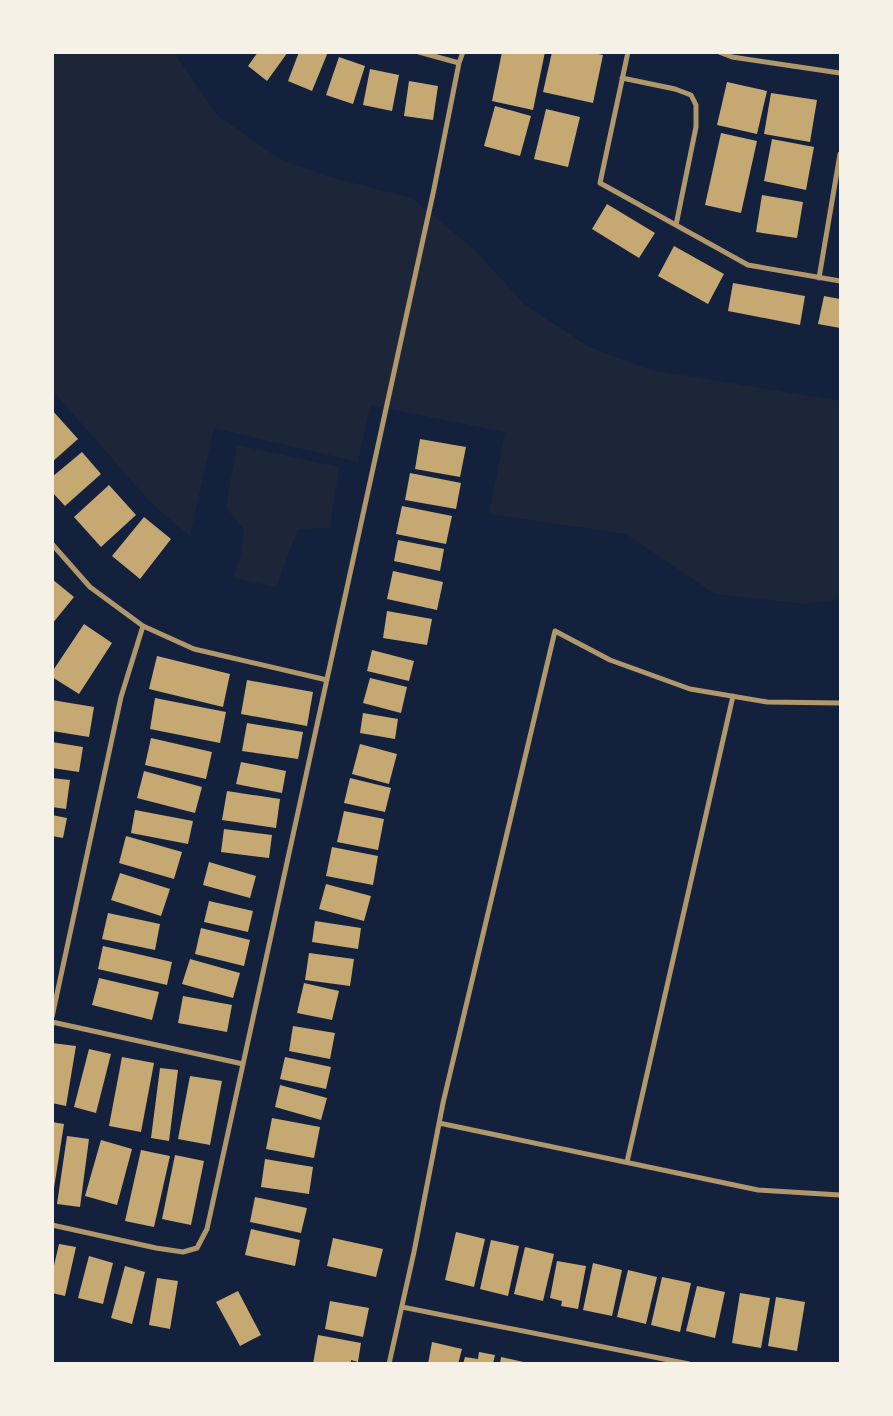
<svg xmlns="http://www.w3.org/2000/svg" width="893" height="1416" font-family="'Fira Sans Condensed',sans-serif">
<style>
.green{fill:#1d2539}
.building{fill:#c6a872}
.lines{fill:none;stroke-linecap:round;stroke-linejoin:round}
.minor{stroke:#b1986c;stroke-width:5}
</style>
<rect width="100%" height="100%" fill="#14213d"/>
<path class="green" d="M53,53h121l43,62 61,43 48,18 86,22 64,53 48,53 65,43 62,23 189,31v198l-36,5 -89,-10 -89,-60 -137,-20 16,-82 -135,-27 -12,57 -144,-34 -24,108 -38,-32 -99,-113z
M237,445l102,22 -9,61 -32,1 -22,58 -43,-9 9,-28 2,-20 -18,-23z"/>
<path class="building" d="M258,52h30l-21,29 -19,-15z
M299,52h29l-16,39 -24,-10z
M502,52h43l-12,58 -41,-9z
M552,52h38l13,3 -10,48 -50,-11z
M339,57l26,9 -12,38 -27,-9z
M370,69l29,6 -7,36 -29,-6z
M409,81l29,5 -5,34 -29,-4z
M727,82l40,9 -10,43 -40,-9z
M771,93l46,7 -7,42 -46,-8z
M495,106l36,10 -11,40 -36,-10z
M546,109l34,8 -12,50 -34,-8z
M721,133l36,8 -16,72 -36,-8z
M772,139l42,8 -8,43 -42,-9z
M762,195l41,7 -6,36 -41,-6z
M607,204l48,29 -16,25 -47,-29z
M674,246l50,28 -16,30 -50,-28z
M733,283l72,13 -5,29 -72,-14z
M824,296l16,3v29l-22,-4z
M52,410l26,29 -26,23z
M420,439l46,8 -6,30 -45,-8z
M82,452l19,22 -36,32 -13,-14v-15z
M410,473l51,10 -5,26 -51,-9z
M109,485l27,30 -35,32 -27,-30z
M402,506l50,10 -6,28 -50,-10z
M144,517l27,22 -31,40 -28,-23z
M398,540l46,9 -4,22 -46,-10z
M393,571l50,11 -6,28 -50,-11z
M52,579l22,18 -22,27z
M387,611l45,8 -5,26 -44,-7z
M84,624l28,19 -33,51 -27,-17v-5z
M372,650l42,11 -5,20 -42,-10z
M157,656l73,18 -7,33 -74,-18z
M370,678l37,9 -6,26 -38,-10z
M247,680l66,12 -6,34 -66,-12z
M155,698l71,14 -6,31 -70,-14z
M52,700l42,7 -5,30 -37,-6z
M363,713l35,6 -3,20 -35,-6z
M247,723l56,9 -5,27 -56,-8z
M151,738l61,14 -6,27 -61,-14z
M52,742l31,5 -4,25 -27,-4z
M360,744l37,10 -8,30 -37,-10z
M241,762l45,9 -4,22 -46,-9z
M144,771l58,16 -7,26 -58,-15z
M52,778l18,2 -4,29 -14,-2z
M350,778l41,10 -6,24 -41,-9z
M227,791l53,8 -4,29 -54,-8z
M135,810l58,11 -5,23 -57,-11z
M344,811l40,8 -6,31 -41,-8z
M52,815l15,3 -4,20 -11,-2z
M224,829l48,6 -3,23 -48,-6z
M126,836l56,16 -8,27 -55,-16z
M332,847l46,9 -5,29 -47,-9z
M209,862l47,14 -6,22 -47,-13z
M120,873l50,16 -9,27 -50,-16z
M326,884l45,12 -7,25 -45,-12z
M209,901l44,10 -5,21 -44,-10z
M108,913l52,11 -5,26 -53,-11z
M315,921l46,7 -3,21 -46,-7z
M201,928l49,12 -6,26 -49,-12z
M103,946l69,16 -5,23 -69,-16z
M309,953l45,6 -4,27 -45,-6z
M190,959l50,14 -7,25 -51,-14z
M99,978l60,14 -7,28 -60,-15z
M304,983l35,8 -7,29 -35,-7z
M183,996l49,9 -5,27 -49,-9z
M293,1026l42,7 -5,26 -41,-8z
M52,1043l24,3 -10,60 -14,-3z
M89,1049l22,5 -15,59 -22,-6z
M122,1057l32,6 -13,69 -32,-6z
M285,1057l46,10 -5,22 -46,-10z
M160,1068l18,2 -9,71 -18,-3z
M190,1076l32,5 -12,64 -32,-6z
M280,1085l47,13 -6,22 -46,-13z
M272,1118l48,9 -6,31 -48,-9z
M52,1122l12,2 -10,64h-2z
M67,1136l22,3 -9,68 -23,-3z
M101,1140l31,9 -15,56 -32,-9z
M141,1150l29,6 -16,71 -29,-6z
M175,1155l29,6 -13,64 -29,-6z
M265,1159l48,8 -4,27 -48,-7z
M255,1197l52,11 -6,25 -51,-11z
M251,1229l49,11 -5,26 -50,-11z
M456,1232l29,7 -11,48 -29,-7z
M333,1238l50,11 -7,28 -49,-11z
M491,1240l28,6 -11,50 -28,-7z
M59,1244l17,3 -11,49 -13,-3v-19z
M525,1247l29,7 -11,47 -29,-7z
M89,1256l24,7 -10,41 -25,-6z
M557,1261l29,5 -8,43 -17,-3 1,-5 -12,-3z
M593,1263l29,7 -10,46 -29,-6z
M125,1266l20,6 -13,52 -21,-6z
M628,1270l29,7 -11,47 -29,-7z
M662,1277l29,6 -11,49 -29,-7z
M157,1278l21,3 -8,48 -21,-4z
M697,1286l28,6 -10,46 -29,-7z
M238,1291l23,44 -21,11 -24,-44z
M740,1293l30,5 -9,50 -29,-5z
M776,1297l29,5 -8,49 -29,-5z
M330,1301l39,7 -6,29 -38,-8z
M318,1335l43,8 -3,19 -7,-2v4h-38z
M432,1342l30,7 -4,15h-30z
M479,1352l16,3 -2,9h-30l2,-7 13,2z
M501,1357l27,6v1h-28z"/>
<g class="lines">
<path class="minor" d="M419,52l40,11
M628,52l-28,131 148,82 92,16
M719,52l13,5 108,16
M622,78l53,11 16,6 5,10v22l-20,98
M819,278l21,-124
M52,544l38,43 53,39 51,23 133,31
M52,1017l69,-320 22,-71
M52,1022l191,42
M439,1123l319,67 82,5
M627,1162l106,-466
M52,1225l104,23 27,4 14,-4 10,-19 227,-1040 25,-126 4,-11
M402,1307l287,57
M389,1364l25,-112 29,-149 112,-472 55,29 80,29 77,13 73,1"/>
</g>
<rect width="893" height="1416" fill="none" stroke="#f6f1e7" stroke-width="108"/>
</svg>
